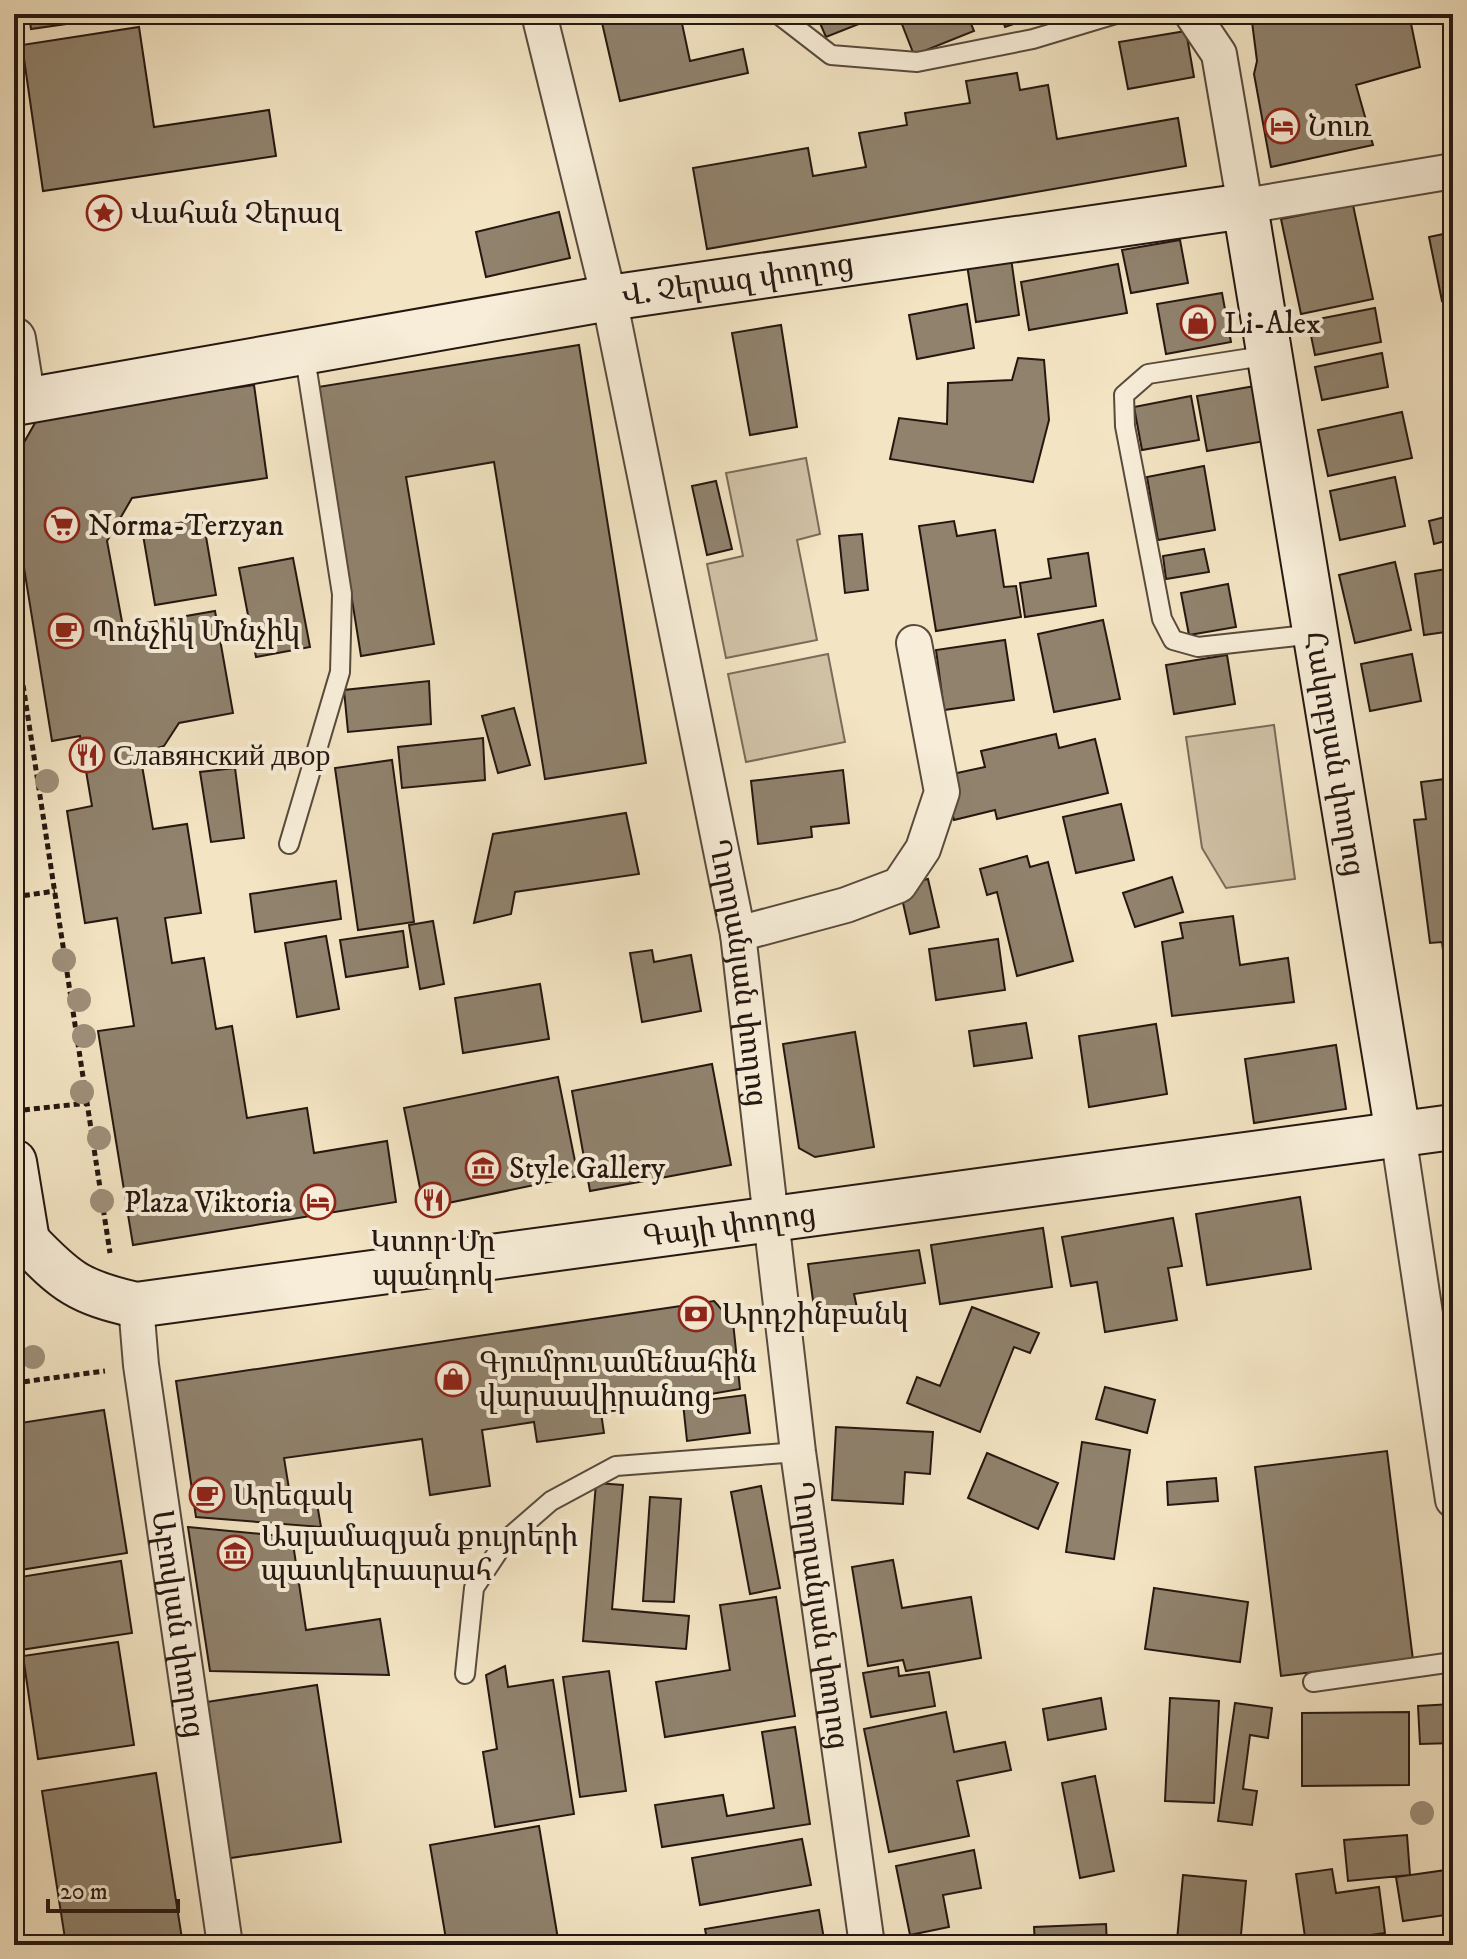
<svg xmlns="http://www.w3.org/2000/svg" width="1467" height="1959" font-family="'IM FELL DW Pica','Noto Serif Armenian',serif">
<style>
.green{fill:#d0c1a5;stroke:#7a6c5a;stroke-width:2}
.building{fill:#90826d;stroke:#251710;stroke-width:2}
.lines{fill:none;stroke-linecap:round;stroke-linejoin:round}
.service-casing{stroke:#584a3d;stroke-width:22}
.minor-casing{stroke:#584a3d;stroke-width:38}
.tertiary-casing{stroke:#584a3d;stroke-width:46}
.secondary-casing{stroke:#251710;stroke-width:48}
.path{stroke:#251710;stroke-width:5;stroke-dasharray:6 4;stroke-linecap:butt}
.service{stroke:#f7edd8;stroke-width:18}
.minor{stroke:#f7edd8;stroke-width:34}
.tertiary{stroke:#f7edd8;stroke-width:42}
.secondary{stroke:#f7edd8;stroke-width:44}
.tree{fill:#9e8f79}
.labels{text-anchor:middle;stroke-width:8;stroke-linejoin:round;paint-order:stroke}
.poi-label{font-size:30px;fill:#251710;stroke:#f7edd8;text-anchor:start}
.street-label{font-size:30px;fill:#251710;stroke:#f7edd8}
</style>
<rect width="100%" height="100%" fill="#f3e4c3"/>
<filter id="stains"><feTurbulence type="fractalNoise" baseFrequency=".0025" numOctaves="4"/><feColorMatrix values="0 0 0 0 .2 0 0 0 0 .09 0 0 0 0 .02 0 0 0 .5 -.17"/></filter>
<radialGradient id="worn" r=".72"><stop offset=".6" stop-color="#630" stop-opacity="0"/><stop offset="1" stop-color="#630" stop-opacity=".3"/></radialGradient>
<path class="green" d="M806,458l14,76 -23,6 20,100 -91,18 -19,-94 36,-8 -17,-83z
M828,654l17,88 -99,20 -18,-88z
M1274,725l21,154 -69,9 -24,-40 -16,-111z"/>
<path class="building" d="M29,14h107l-105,15z
M600,14h80l10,47 53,-12 5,24 -128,28z
M816,14h68l-58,23z
M898,14h69l7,17 -60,24z
M1001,14h41l-37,13z
M1251,14h158l11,53 -64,18 17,60 -102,22 -17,-93 3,-13z
M139,27l15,100 115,-17 7,46 -233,35 -21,-146z
M1186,31l8,46 -66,12 -9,-47z
M1017,73l3,17 28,-5 9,54 121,-21 8,48 -479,83 -14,-81 115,-20 5,28 53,-9 -7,-34 48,-8 -2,-12 65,-10 -4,-22z
M1353,205l20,94 -72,15 -20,-95z
M559,212l11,46 -84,19 -10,-45z
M1453,232v67l-11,2 -13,-64z
M1180,240l8,43 -57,10 -9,-43z
M1011,258l8,57 -43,7 -9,-57z
M1118,264l9,49 -98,17 -8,-48z
M1222,293l9,49 -65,12 -9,-50z
M967,304l7,44 -57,11 -8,-44z
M1375,308l6,34 -66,13 -7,-34z
M781,325l16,102 -47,8 -18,-102z
M579,345l67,418 -101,16 -51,-317 -88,15 28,167 -73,12 -43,-269z
M1382,353l6,34 -66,13 -7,-33z
M1018,358l26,2 5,60 -16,62 -143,-23 9,-41 48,6 1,-41 64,-3z
M254,385l13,93 -135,20 -25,43 16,86 92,-16 18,102 -54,10 -15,23 -24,8 13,75 34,-5 14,89 -36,5 7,45 32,-5 12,71 16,-3 15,92 60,-10 7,45 73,-12 9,61 -263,43 -35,-214 36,-5 -17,-108 -32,5 -18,-112 25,-5 -12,-70 -28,5 -38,-235v-46l25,-44z
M1255,386l10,55 -58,10 -10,-55z
M1191,396l8,44 -57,10 -8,-43z
M1402,412l10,46 -84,18 -10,-46z
M1204,466l11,64 -57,10 -11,-63z
M1395,477l10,49 -65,14 -10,-49z
M716,481l16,68 -25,6 -15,-69z
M1453,515v24l-19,5 -5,-23z
M203,519l13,76 -61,10 -13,-76z
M954,521l3,15 38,-6 9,57 12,-1 5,31 -85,14 -17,-105z
M862,534l6,56 -23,3 -6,-57z
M1204,549l5,23 -43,7 -3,-23z
M1088,553l8,53 -71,11 -5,-34 31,-5 -3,-19z
M293,558l17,89 -54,10 -17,-89z
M1395,562l16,68 -56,13 -16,-68z
M1453,568v63l-29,4 -9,-61z
M1228,584l8,43 -47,8 -8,-42z
M1103,620l17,79 -66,13 -16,-78z
M1005,640l9,60 -70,10 -8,-60z
M1412,654l9,47 -51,10 -9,-47z
M1227,655l8,49 -61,10 -8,-49z
M429,681l2,43 -83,8 -4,-42z
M514,708l16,57 -32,8 -16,-57z
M1056,734l3,14 36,-9 13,54 -111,26 -2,-9 -41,10 -11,-44 42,-9 -4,-16z
M483,738l2,42 -83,8 -4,-41z
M392,760l22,162 -56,8 -23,-162z
M235,768l9,70 -33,4 -11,-70z
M843,770l6,53 -38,4 1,10 -54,7 -7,-63z
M1453,778v202l-6,1 -5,-39 -12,1 -16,-123 12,-1 -5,-37z
M1121,804l13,56 -58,13 -13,-56z
M626,813l13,61 -124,18 -4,22 -37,9 19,-89z
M1027,856l3,11 18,-5 25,99 -56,15 -20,-84 -10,3 -7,-26z
M1172,877l11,35 -48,15 -12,-34z
M928,879l11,48 -29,7 -11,-49z
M336,881l5,38 -86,13 -5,-38z
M1233,916l7,49 48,-7 6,44 -122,14 -10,-74 21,-4 -3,-15z
M433,921l11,63 -24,5 -11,-64z
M403,931l5,36 -62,10 -6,-37z
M326,936l13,73 -42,8 -12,-74z
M998,939l7,51 -69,10 -7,-51z
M652,950l2,12 37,-7 10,56 -59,11 -12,-69z
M540,984l9,55 -86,14 -8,-55z
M1026,1023l6,35 -58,8 -5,-35z
M1156,1024l11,70 -78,13 -10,-71z
M855,1032l19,115 -59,10 -16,-9 -16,-104z
M1336,1045l10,64 -92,14 -9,-64z
M712,1064l19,101 -141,26 -18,-100z
M558,1077l20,99 -154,32 -20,-100z
M1300,1197l11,72 -104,16 -11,-71z
M1173,1218l9,48 -14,2 9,52 -72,12 -8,-50 -26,4 -9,-49z
M1043,1228l9,59 -112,17 -9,-59z
M919,1250l6,33 -71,11 3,14 -42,7 -7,-51z
M714,1301l19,21 7,67 -139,24 3,20 -67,9 -3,-20 -52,8 8,56 -60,9 -8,-56 -138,19 5,31 26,3 6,35 -125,-10 -20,-136z
M972,1307l67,26 -9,20 -16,-6 -34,85 -73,-29 10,-26 23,9z
M1105,1387l50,13 -8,33 -51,-14z
M745,1395l5,38 -63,8 -4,-38z
M104,1410l23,143 -113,18v-147z
M836,1427l97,5 -3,42 -25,-2 -2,32 -71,-4z
M1082,1442l48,8 -16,109 -48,-7z
M1387,1451l26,209 -132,16 -26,-209z
M987,1453l71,30 -20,46 -70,-31z
M1216,1478l2,23 -50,4 -1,-23z
M596,1483l27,2 -11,124 77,7 -3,33 -103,-8z
M761,1486l19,102 -30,6 -19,-102z
M650,1497l31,2 -7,103 -31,-1z
M188,1527l104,10 14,93 74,-11 9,56 -179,-4z
M893,1560l9,48 69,-11 10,61 -75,13 -3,-11 -35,6 -16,-99z
M121,1561l11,72 -118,18v-73z
M1154,1588l94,14 -8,60 -95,-13z
M776,1597l19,119 -130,21 -9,-55 74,-12 -10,-65z
M118,1642l16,103 -96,14 -15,-103z
M505,1666l3,21 45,-7 21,134 -79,13 -12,-75 14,-3 -11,-74z
M898,1667l1,9 30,-4 6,34 -64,11 -8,-44z
M609,1671l17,120 -46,6 -17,-120z
M317,1685l24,157 -117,17 -24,-156z
M1101,1698l5,31 -58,11 -5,-31z
M1170,1698l49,3 -5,102 -49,-2z
M1235,1703l37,5 -4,30 -18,-3 -7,54 14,2 -5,34 -34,-4z
M1452,1704l1,39 -33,1 -2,-38z
M946,1712l8,40 51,-10 6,28 -54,11 12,55 -80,16 -25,-123z
M1409,1712v73l-107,1v-73z
M795,1727l15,97 -148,23 -7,-42 68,-10 4,21 47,-8 -12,-76z
M156,1773l27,172h-117l-24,-154z
M1095,1776l19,95 -34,7 -18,-95z
M539,1826l20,119h-112l-17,-100z
M1407,1835l3,40 -62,6 -4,-41z
M802,1839l9,46 -111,20 -8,-47z
M974,1850l7,38 -38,7 6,32 -39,8 -14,-69z
M1332,1869l4,24 43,-6 6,46 -79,11 -10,-70z
M1453,1869v45l-50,7 -7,-44z
M1183,1875l63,6 -6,64 -63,-5z
M819,1910l6,35h-117l-3,-16z
M1106,1924l1,21h-72l-1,-18z"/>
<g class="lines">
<g class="service-casing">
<path id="service" d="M778,14l53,41 86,7 116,-23 83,-25
M1270,355l-122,19 -24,21 1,31 37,193 11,21 25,7 117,-13
M289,844l51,-172 2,-78 -38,-243
M465,1674l9,-86 31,-47 46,-40 65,-35 182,-14
M1313,1682l140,-20"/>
</g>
<g class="minor-casing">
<g id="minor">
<path id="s1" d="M539,14l70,284 129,636 60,518 69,493"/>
<path d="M1192,14l27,40 26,152 208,-35"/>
<path d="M738,934l108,-29 53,-20 24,-36 19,-57 -28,-149"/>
<path d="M1398,1134l55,366"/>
<path id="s2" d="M136,1305l5,60 84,580"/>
</g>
</g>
<g class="tertiary-casing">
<path id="tertiary" d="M14,339l10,62"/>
</g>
<g class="secondary-casing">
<g id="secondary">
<path id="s3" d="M14,403l595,-105 636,-92 153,928"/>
<path d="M14,1162l13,79"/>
<path id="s4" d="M27,1241c39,41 52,51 109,64l1317,-178"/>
</g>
</g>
<path class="path" d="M14,626l96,627
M14,897l41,-6
M14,1111l74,-8
M14,1383l91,-12"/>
<use href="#service" class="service"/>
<use href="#minor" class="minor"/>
<use href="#tertiary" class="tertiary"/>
<use href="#secondary" class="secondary"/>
</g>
<g class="tree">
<circle cx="47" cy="781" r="12"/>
<circle cx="64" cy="960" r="12"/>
<circle cx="79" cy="1000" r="12"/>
<circle cx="84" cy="1036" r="12"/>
<circle cx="82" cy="1092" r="12"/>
<circle cx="99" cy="1138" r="12"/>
<circle cx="102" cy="1201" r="12"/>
<circle cx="33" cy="1357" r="12"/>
<circle cx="1422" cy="1813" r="12"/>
</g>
<defs>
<g id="hotel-ring" transform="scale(1.8)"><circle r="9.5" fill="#f7edd8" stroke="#8f2418" stroke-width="1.5"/><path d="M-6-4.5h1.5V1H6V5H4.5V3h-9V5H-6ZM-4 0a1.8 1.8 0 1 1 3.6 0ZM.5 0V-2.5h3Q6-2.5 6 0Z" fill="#8f2418"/></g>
<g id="sight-ring" transform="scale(1.8)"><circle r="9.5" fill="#f7edd8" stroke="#8f2418" stroke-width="1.5"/><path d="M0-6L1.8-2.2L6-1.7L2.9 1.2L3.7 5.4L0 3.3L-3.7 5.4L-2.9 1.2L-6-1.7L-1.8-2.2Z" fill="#8f2418"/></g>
<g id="shop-ring" transform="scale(1.8)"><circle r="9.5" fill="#f7edd8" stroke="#8f2418" stroke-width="1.5"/><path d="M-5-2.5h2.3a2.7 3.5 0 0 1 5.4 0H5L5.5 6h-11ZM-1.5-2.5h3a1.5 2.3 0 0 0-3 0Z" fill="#8f2418"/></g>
<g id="supermarket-ring" transform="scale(1.8)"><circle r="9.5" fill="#f7edd8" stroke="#8f2418" stroke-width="1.5"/><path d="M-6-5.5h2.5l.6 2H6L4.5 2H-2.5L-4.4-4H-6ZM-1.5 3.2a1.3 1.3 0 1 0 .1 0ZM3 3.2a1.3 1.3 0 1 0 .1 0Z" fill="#8f2418"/></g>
<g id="cafe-ring" transform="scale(1.8)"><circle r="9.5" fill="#f7edd8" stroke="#8f2418" stroke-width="1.5"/><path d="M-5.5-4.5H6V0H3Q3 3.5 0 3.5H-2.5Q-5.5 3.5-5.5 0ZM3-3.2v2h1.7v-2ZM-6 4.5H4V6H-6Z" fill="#8f2418"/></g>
<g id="restaurant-ring" transform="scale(1.8)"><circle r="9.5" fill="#f7edd8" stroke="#8f2418" stroke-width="1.5"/><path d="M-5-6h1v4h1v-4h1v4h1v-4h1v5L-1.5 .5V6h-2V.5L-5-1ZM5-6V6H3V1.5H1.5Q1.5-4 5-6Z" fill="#8f2418"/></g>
<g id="museum-ring" transform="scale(1.8)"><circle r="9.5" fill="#f7edd8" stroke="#8f2418" stroke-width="1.5"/><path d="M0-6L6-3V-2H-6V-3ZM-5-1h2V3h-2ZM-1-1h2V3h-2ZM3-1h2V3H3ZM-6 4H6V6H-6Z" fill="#8f2418"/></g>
<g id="bank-ring" transform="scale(1.8)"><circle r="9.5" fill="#f7edd8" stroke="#8f2418" stroke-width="1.5"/><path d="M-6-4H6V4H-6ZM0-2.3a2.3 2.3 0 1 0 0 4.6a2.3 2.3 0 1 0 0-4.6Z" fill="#8f2418"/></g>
</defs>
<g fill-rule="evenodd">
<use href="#hotel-ring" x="1282" y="126"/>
<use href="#sight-ring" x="104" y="213"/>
<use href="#shop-ring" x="1198" y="323"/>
<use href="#supermarket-ring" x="62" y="525"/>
<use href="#cafe-ring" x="66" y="631"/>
<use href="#restaurant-ring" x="87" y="755"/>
<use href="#museum-ring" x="483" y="1168"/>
<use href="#restaurant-ring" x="433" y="1200"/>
<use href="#hotel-ring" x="318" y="1202"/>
<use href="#bank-ring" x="696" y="1314"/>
<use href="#shop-ring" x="453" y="1379"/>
<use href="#cafe-ring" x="207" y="1495"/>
<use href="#museum-ring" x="235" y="1553"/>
</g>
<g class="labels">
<g class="poi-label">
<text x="1308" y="136">Նուռ</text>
<text x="130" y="223">Վահան Չերազ</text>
<text x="1224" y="333">Li-Alex</text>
<text x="88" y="535">Norma-Terzyan</text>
<text x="92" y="641">Պոնչիկ Մոնչիկ</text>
<text x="113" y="765">Славянский двор</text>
<text x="509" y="1178">Style Gallery</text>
<text x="292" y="1212" text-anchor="end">Plaza Viktoria</text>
<text x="433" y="1251" text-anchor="middle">Կտոր Մը<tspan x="433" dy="34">պանդոկ</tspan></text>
<text x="722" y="1324">Արդշինբանկ</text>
<text x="479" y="1372">Գյումրու ամենահին<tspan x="479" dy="34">վարսավիրանոց</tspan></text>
<text x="233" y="1505">Արեգակ</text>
<text x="261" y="1546">Ասլամազյան քույրերի<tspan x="261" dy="34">պատկերասրահ</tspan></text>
</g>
<g class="street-label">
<text dy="10" stroke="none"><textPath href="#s3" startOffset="734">Վ. Չերազ փողոց</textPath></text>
<text dy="10" stroke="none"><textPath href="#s3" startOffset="1802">Հակոբյան փողոց</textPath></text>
<text dy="10" stroke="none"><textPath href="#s1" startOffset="980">Ղորղանյան փողոց</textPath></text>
<text dy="10" stroke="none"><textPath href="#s4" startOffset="728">Գայի փողոց</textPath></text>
<text dy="10" stroke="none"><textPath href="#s1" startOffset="1628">Ղորղանյան փողոց</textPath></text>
<text dy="10" stroke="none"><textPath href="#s2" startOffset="322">Աբովյան փողոց</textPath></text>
</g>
</g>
<rect width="1467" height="1959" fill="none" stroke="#f3e4c3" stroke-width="48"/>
<rect x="16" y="16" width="1435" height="1927" fill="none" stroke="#251710" stroke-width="4"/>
<rect x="24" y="24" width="1419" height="1911" fill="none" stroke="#251710" stroke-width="2"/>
<path d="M48 1899v12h130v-12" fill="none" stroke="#251710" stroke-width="4"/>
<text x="60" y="1899" font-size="24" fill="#251710" stroke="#f7edd8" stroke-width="6" paint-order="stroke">20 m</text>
<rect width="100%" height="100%" filter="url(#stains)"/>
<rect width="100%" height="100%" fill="url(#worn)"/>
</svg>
